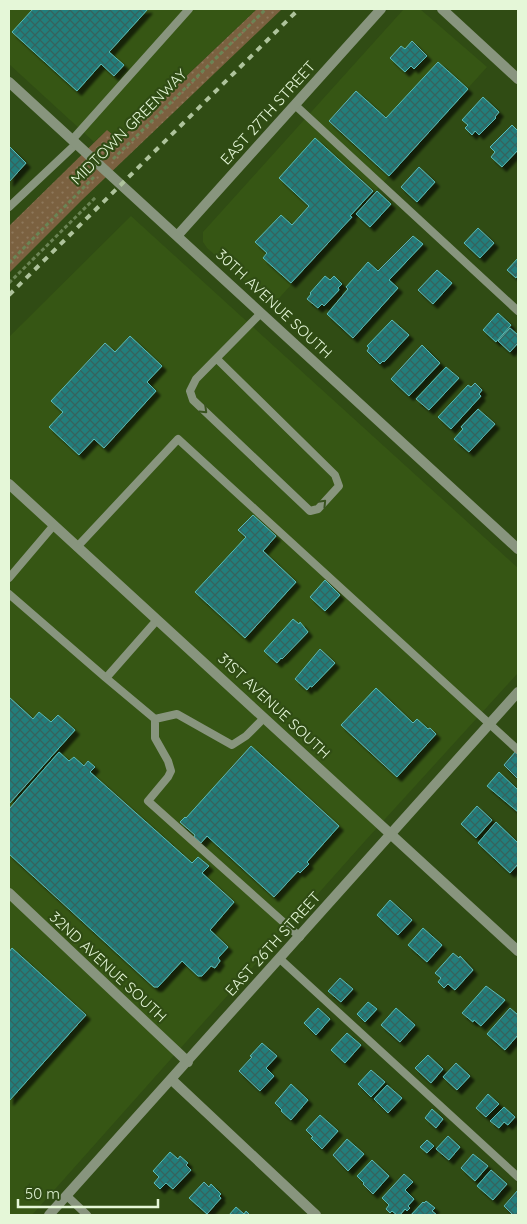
<svg xmlns="http://www.w3.org/2000/svg" width="527" height="1224" font-family="Quicksand,sans-serif">
<style>
.built{fill:#365614}
.park{fill:url(#park-dots)}
.building{fill:url(#building-cross-hatch);stroke:#5cb9b6;filter:url(#shadow)}
.lines{fill:none;stroke-linecap:round;stroke-linejoin:round}
.path{stroke:#6b8454;stroke-width:3;stroke-dasharray:4 2.5;stroke-linecap:butt}
.service{stroke:#88957e;stroke-width:8}
.minor{stroke:#88957e;stroke-width:10}
.tertiary{stroke:#88957e;stroke-width:10}
.rail{stroke:#aec39c;stroke-width:4;stroke-dasharray:6 6;stroke-linecap:butt}
.oneway{stroke:#39531f}
.labels{text-anchor:middle;stroke-width:4.5;stroke-linejoin:round;paint-order:stroke}
.street-label{font-size:15px;fill:#e5f7d8;stroke:#304c14}
</style>
<defs>
<pattern id="park-dots" width="8" height="8" patternUnits="userSpaceOnUse" patternTransform="scale(1.25)"><rect width="8" height="8" fill="#7b6140"/><path d="M2 2h.1M6 6h.1" fill="none" stroke="#8e785b" stroke-width="1.8" stroke-linecap="round"/></pattern>
<pattern id="building-cross-hatch" width="8" height="8" patternUnits="userSpaceOnUse" patternTransform="scale(1.25)"><rect width="8" height="8" fill="#227e7b"/><path d="M0 0l8 8M0 8l8-8" fill="none" stroke="#34645e"/></pattern>
<filter id="shadow"><feDropShadow dx="4.5" dy="4.5" stdDeviation="1" flood-color="#0009"/></filter>
</defs>
<rect width="100%" height="100%" fill="#304c14"/>
<path class="built" d="M9,9h248l-139,131 -11,-10 -13,12 -85,-78z
M410,9h10l67,58 -215,239 -65,-58 -4,-6v-10l200,-222z
M131,216l387,352v105l-153,168 -333,374h-23v-878z"/>
<path class="park" d="M257,9h25l-199,190 -74,74v-47l98,-96 12,10z"/>
<path class="building" d="M33,9h115l-39,43 15,13 -10,11 -13,-12 -24,27 -65,-59z
M412,41l15,15 -13,13 -3,-3 -6,6 -15,-14 11,-12 4,3z
M438,62l30,27 -79,87 -60,-55 27,-30 30,27z
M483,97l16,15 -4,5 1,1 -17,17 -4,-4 -3,4 -7,-7 3,-3 -6,-5z
M512,125l6,6v19l-16,17 -11,-10 4,-5 -5,-5z
M315,138l58,53 -23,25 2,1 -61,66 -28,-25 4,-5 -12,-11 26,-27 11,10 17,-19 -30,-28z
M9,146l17,17 -17,19z
M419,167l16,15 -18,20 -16,-15z
M377,191l14,13 -21,23 -14,-13z
M478,228l16,15 -14,15 -16,-15z
M413,236l10,8 -34,36 9,8 -45,50 -26,-24 21,-25 -2,-2 22,-25 10,9z
M518,258v17l-2,3 -9,-8z
M437,270l15,13 -19,21 -15,-14z
M325,276l5,4 4,-4 8,8 -4,4 1,2 -15,16 -2,-2 -4,4 -11,-9 4,-5 -1,-1z
M498,313l13,12 -15,17 -13,-12z
M392,320l17,15 -25,27 -1,-1 -3,3 -13,-13 2,-3 -2,-2z
M510,328l8,7v8l-8,9 -12,-11z
M130,336l32,30 -15,16 9,9 -52,57 -10,-9 -15,16 -30,-28 14,-15 -12,-11 54,-58 10,9z
M422,345l18,18 -31,33 -18,-17z
M446,367l13,11 -30,32 -13,-11z
M475,383l7,7 -3,4 2,2 -30,33 -13,-12 30,-32 3,2z
M478,409l17,15 -26,28 -15,-13 9,-10 -2,-2z
M253,515l23,21 -13,15 33,31 -51,56 -50,-46 51,-55 -8,-7z
M325,580l15,15 -15,16 -15,-14z
M293,619l6,5 1,-2 8,10 -26,27 -1,-1 -4,5 -13,-12z
M320,649l15,14 -23,24 -2,-1 -3,4 -12,-11z
M376,688l37,35 4,-4 11,10 2,-1 6,6 -39,43 -56,-52z
M9,697l24,22 6,-7 12,10 7,-7 17,15 -66,74z
M251,746l88,80 -32,36 2,2 -9,9 -2,-2 -24,26 -67,-61 -6,7 -7,-6 1,-2 -15,-13 5,-5 1,1z
M516,751l2,2v26l-14,-14z
M59,752l10,9 5,-4 10,9 4,-5 7,6 -5,5 102,91 6,-6 11,9 -7,7 32,29 -24,28 18,17 -10,11 2,3 -5,7 -4,-2 -9,10h-4l-16,-15 -24,26h-4l-145,-133v-45z
M499,772l19,18v22l-31,-26z
M477,806l15,14 -16,18 -15,-14z
M496,822l22,21v21l-8,9 -32,-30z
M390,900l22,20 -14,15 -21,-20z
M423,928l19,17 -15,17 -19,-17z
M12,948l74,67 -77,86v-149z
M453,953l6,5 1,-2 13,14 -18,20 -7,-6 -4,4 -6,-6 3,-4 -6,-5z
M340,978l13,11 -12,13 -13,-11z
M486,986l19,14 -24,26 -7,-6 -1,2 -11,-9z
M368,1002l9,7 -12,13 -8,-8z
M318,1008l12,11 -14,16 -12,-12z
M396,1008l19,17 -15,17 -19,-17z
M510,1008l8,7v20l-13,15 -18,-16z
M347,1033l14,12 -16,18 -14,-13z
M262,1043l15,13 -11,12 8,8 -14,15 -21,-20 13,-14 -2,-1z
M428,1055l15,14 -12,14 -16,-15z
M456,1063l14,13 -13,14 -14,-13z
M371,1070l14,12 -14,15 -13,-13z
M291,1084l17,16 -17,20 -10,-9 1,-1 -7,-7z
M387,1085l15,13 -14,15 -14,-14z
M488,1094l11,10 -13,13 -10,-9z
M504,1107l11,10 -7,8 -4,-3 -5,6 -9,-7z
M432,1109l11,10 -7,9 -11,-10z
M320,1115l18,16 -16,18 -11,-11 2,-1 -7,-7z
M448,1136l12,11 -11,13 -13,-11z
M347,1139l17,15 -16,17 -15,-16z
M427,1140l7,6 -7,7 -7,-6z
M170,1152l8,7 2,-3 8,7 -2,2 5,5 -18,19 -7,-6 -6,6 -6,-6 5,-6 -6,-6z
M473,1154l15,12 -13,15 -14,-13z
M372,1160l17,16 -16,18 -10,-10 1,-1 -7,-7z
M491,1170l16,14 -14,16 -16,-14z
M404,1174l9,8 -8,8 9,9 -6,7 2,2 -3,3 -2,-2 -5,6h-3l-5,-4 -2,2 -4,-4 3,-4 -7,-7z
M204,1182l5,5 2,-3 10,10 -2,2 2,2 -14,16 -18,-16z
M518,1190v25h-5l-9,-9z
M426,1201l9,7 -3,3 5,4h-26l12,-13 1,1z
M236,1207l8,7 2,-3 4,4h-21z"/>
<g class="lines">
<path class="path" d="M113,159l153,-150
M9,263l85,-86
M9,283l87,-86"/>
<path class="service" d="M295,105l223,206
M72,140l117,-131
M9,207l67,-63
M217,359l118,116 4,11 -21,23 -8,2 -117,-111 -3,-9 6,-12 65,-66
M77,547l101,-108 340,311
M9,578l45,-53
M9,594l97,84 51,-58
M106,678l49,41v19l13,23 3,10 -3,6 -20,24 152,136
M155,719l22,-5 55,31 14,-9 18,-18
M280,959l238,218
M67,1196l20,19"/>
<path class="minor" d="M442,9l76,70
M9,82l509,467
M177,236l204,-227
M9,893l179,169
M172,1080l144,135
M49,1215l469,-523"/>
<path class="tertiary" d="M9,484l509,467"/>
<path class="rail" d="M9,295l290,-286"/>
</g>
<defs><path id="oneway-chevron" d="M-2-3.5L2.5 0L-2 3.5" fill="none" stroke-width="1.6" stroke-linecap="round" stroke-linejoin="round" transform="scale(1.25)"/></defs>
<g class="oneway">
<use href="#oneway-chevron" transform="translate(204 410) rotate(44)"/>
<use href="#oneway-chevron" transform="translate(323 503) rotate(-46)"/>
</g>
<g class="labels">
<g class="street-label">
<text transform="translate(268 113) rotate(-48)" y="5">EAST 27TH STREET</text>
<text transform="translate(129 127) rotate(-45)" y="5">MIDTOWN GREENWAY</text>
<text transform="translate(274 304) rotate(43)" y="5">30TH AVENUE SOUTH</text>
<text transform="translate(274 706) rotate(43)" y="5">31ST AVENUE SOUTH</text>
<text transform="translate(273 944) rotate(-48)" y="5">EAST 26TH STREET</text>
<text transform="translate(108 967) rotate(43)" y="5">32ND AVENUE SOUTH</text>
</g>
</g>
<rect width="527" height="1224" fill="none" stroke="#e5f7d8" stroke-width="20"/>
<path d="M18 1199v8h140v-8" fill="none" stroke="#e5f7d8" stroke-width="2.5"/>
<text x="25" y="1199" font-size="15" fill="#e5f7d8" stroke="#304c14" stroke-width="4" paint-order="stroke">50 m</text>
</svg>
